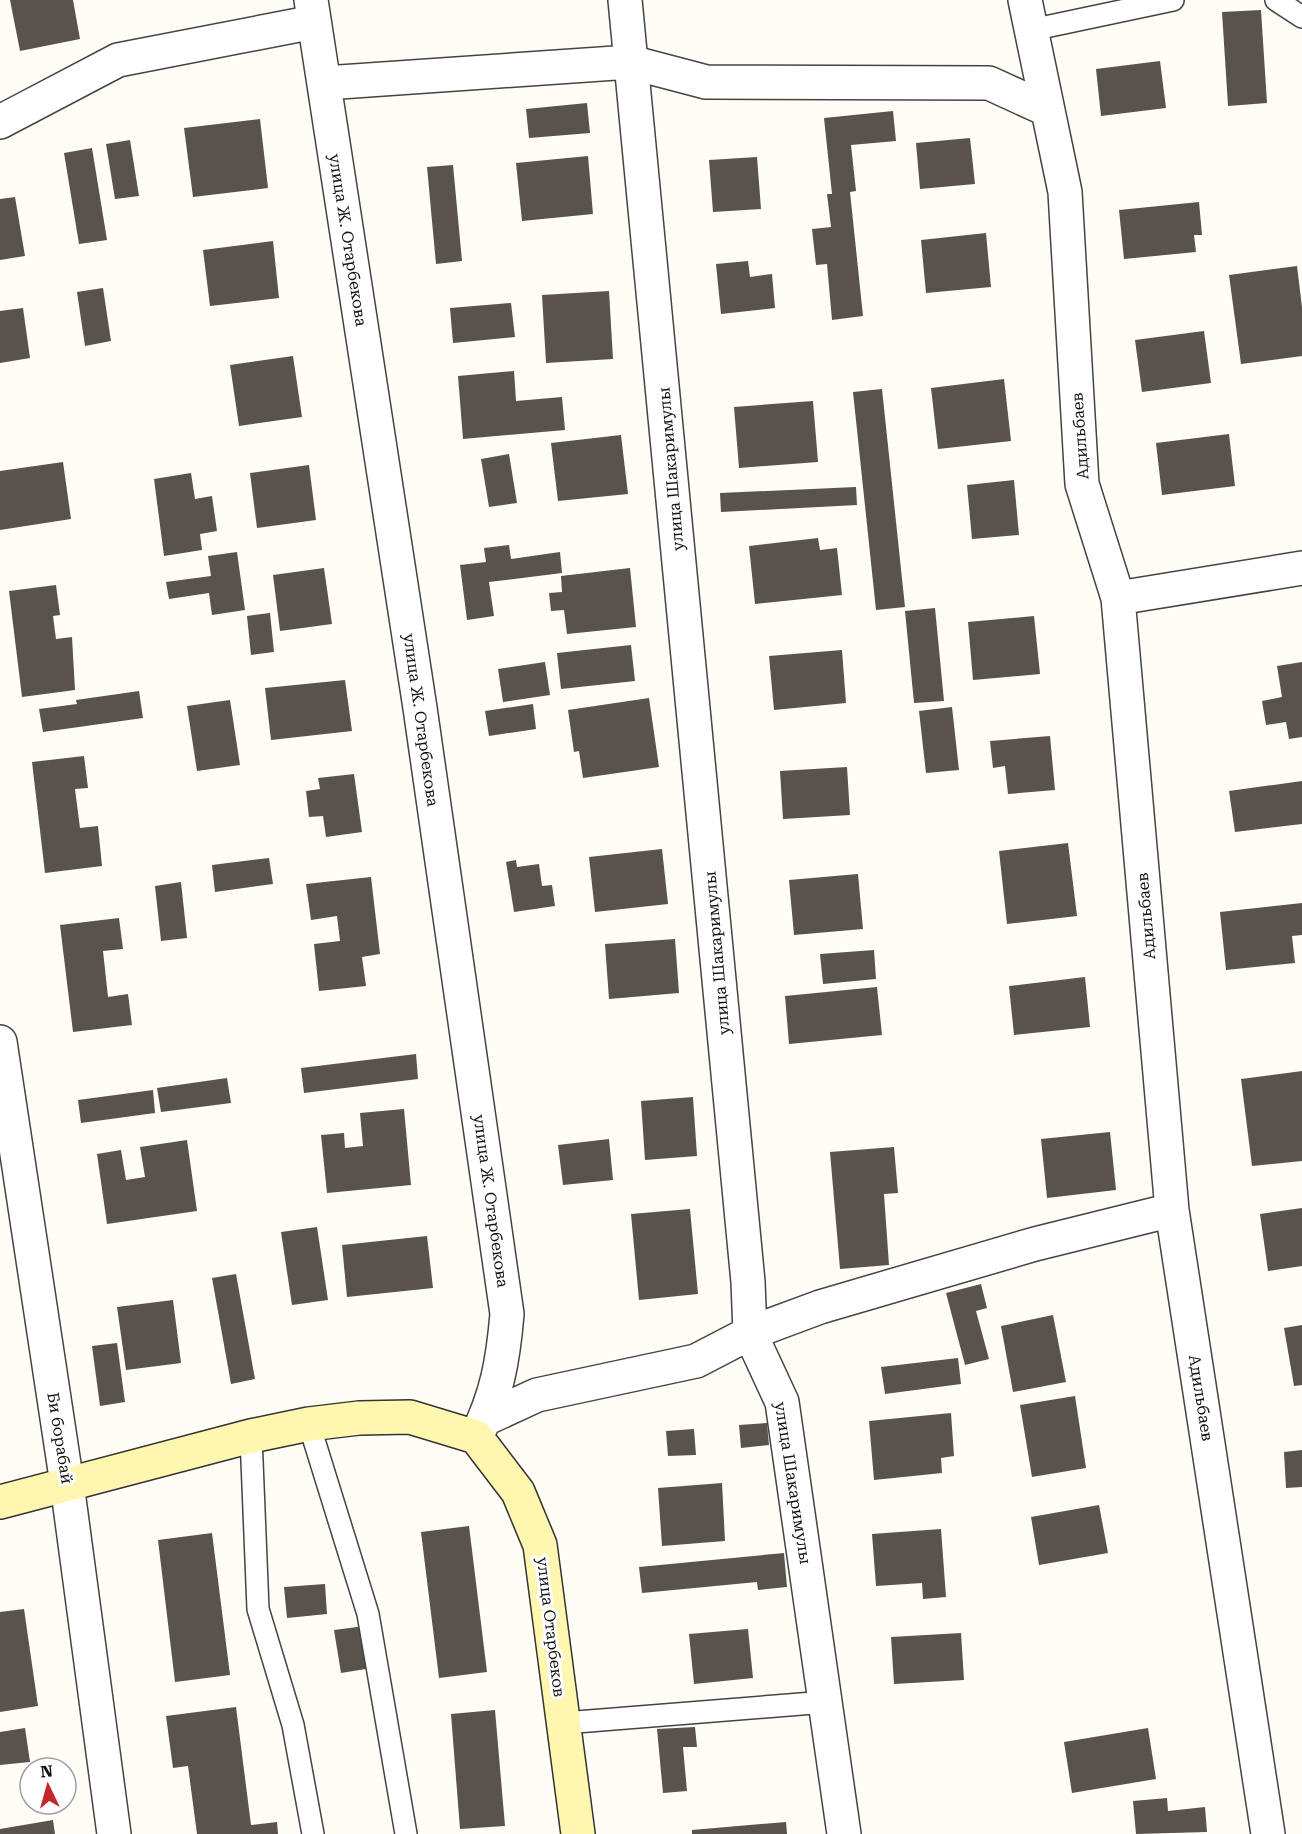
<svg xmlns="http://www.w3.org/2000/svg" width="1302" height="1834" font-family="'Roboto Serif',serif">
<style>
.building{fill:#5a524d}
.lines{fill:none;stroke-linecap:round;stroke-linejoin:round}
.lane-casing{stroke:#444;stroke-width:24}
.street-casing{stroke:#444;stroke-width:36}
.secondary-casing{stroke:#333;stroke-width:36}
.lane{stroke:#fff;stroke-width:21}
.street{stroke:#fff;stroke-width:33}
.secondary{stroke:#fff6b0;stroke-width:33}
.labels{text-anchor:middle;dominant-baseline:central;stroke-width:6;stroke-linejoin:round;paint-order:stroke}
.street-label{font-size:16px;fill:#111;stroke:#fff}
</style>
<rect width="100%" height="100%" fill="#fffdf5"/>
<path class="building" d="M10,0h63l7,39 -60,12z
M1261,10l6,93 -39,3 -6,-94z
M1160,61l6,47 -65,8 -5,-47z
M587,103l3,30 -61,5 -3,-29z
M893,111l3,30 -45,4 5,46 -6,1 13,124 -31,4 -5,-56 -11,1 -4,-36 19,-2 -4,-33h5l-8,-76z
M260,119l8,69 -75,9 -9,-69z
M970,138l5,46 -55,5 -4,-46z
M130,140l9,56 -24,3 -9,-55z
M92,148l15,92 -28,4 -15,-91z
M588,156l5,58 -71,7 -6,-58z
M757,157l4,52 -48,3 -4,-52z
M453,165l9,96 -26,3 -9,-97z
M15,197l10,59 -25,4v-61z
M1199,202l3,33h-8l2,17 -72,7 -5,-49z
M986,233l5,54 -65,6 -5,-53z
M273,241l6,57 -69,8 -7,-56z
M748,261l2,16 22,-3 3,34 -54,6 -5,-50z
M1297,266l5,41v49l-61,8 -12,-89z
M103,288l8,53 -26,5 -8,-54z
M609,291l4,68 -67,4 -4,-68z
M511,303l4,34 -62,6 -3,-35z
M23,308l7,50 -30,5v-52z
M1204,331l7,52 -69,9 -7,-52z
M293,356l9,61 -63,9 -9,-61z
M514,371l2,30 46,-4 3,33 -102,9 -5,-63z
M1004,379l7,62 -73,8 -7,-61z
M882,389l23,218 -29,3 -23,-218z
M813,401l5,61 -79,6 -5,-61z
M1229,434l6,52 -73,9 -6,-52z
M621,435l7,59 -70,7 -7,-58z
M509,454l8,49 -28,4 -8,-48z
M63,462l8,57 -71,11v-59z
M309,465l7,55 -59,8 -7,-55z
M191,473l4,26 17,-3 5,35 -17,3 2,16 -38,6 -10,-77z
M1014,480l5,55 -47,4 -5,-54z
M856,487l1,18 -136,7 -1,-19z
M818,538l2,12 17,-2 5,47 -87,9 -6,-58z
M509,545l2,14 49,-7 2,21 -73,9 5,34 -27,4 -7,-55 26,-3 -2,-14z
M237,552l8,58 -33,5 -3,-22 -40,6 -3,-17 45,-6 -3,-20z
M324,568l8,56 -52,7 -7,-56z
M630,568l6,59 -69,7 -3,-24 -13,1 -2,-18 13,-1 -1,-16z
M56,585l4,30 -7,1 3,23 16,-2 3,53 -53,7 -13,-106z
M935,608l9,93 -30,2 -9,-92z
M270,613l4,39 -23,3 -4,-39z
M1034,616l6,58 -67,6 -5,-58z
M631,645l4,36 -74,8 -4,-36z
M842,650l4,53 -72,7 -5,-54z
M545,662l5,33 -47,7 -5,-33z
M1302,662v75l-13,2 -3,-17 -20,3 -4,-24 20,-4 -5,-31z
M345,680l7,51 -81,9 -6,-52z
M139,691l4,27 -100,14 -4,-23 38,-5 -1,-4z
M649,698l10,69 -76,11 -4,-27 -5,1 -6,-42z
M230,700l10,65 -43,6 -10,-65z
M533,704l3,25 -47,7 -4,-25z
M952,707l7,63 -33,3 -7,-62z
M1050,736l5,54 -47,4 -3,-28 -12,2 -3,-27z
M84,756l4,32 -13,1 5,39 18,-2 4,40 -57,7 -13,-111z
M847,767l3,48 -67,4 -3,-48z
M354,774l8,58 -36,5 -3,-21 -14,1 -3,-26 14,-2 -2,-11z
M1302,781v43l-67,8 -6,-41z
M1068,843l9,73 -70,8 -8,-73z
M662,849l6,55 -73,8 -6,-55z
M269,858l4,26 -58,8 -3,-27z
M516,860l1,7 22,-3 3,22 10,-1 3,21 -41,6 -8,-50z
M858,874l5,55 -69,6 -5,-55z
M371,877l9,77 -18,3 4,29 -47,5 -5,-47 26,-3 -3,-25 -26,4 -5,-36z
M181,882l6,56 -26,3 -6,-55z
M1302,903v32l-10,1 3,27 -69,7 -6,-58z
M119,918l4,31 -20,2 5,46 20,-3 4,31 -59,7 -13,-107z
M675,939l4,54 -70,6 -4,-55z
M874,950l2,29 -53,5 -3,-30z
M1085,977l5,50 -76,8 -5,-49z
M877,987l5,48 -93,9 -4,-48z
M416,1054l2,25 -114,14 -3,-25z
M1302,1071v90l-50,5 -11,-87z
M227,1078l4,25 -70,9 -4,-24z
M153,1090l2,23 -74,10 -3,-23z
M693,1097l4,59 -52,4 -4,-59z
M404,1109l7,76 -84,8 -6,-58 23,-2 1,15 18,-2 -3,-33z
M1110,1132l6,58 -69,8 -6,-59z
M609,1139l4,41 -50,5 -5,-40z
M187,1140l10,71 -90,13 -10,-70 24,-4 5,30 19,-3 -5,-30z
M894,1147l4,46 -14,1 5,71 -49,4 -10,-117z
M1302,1208v58l-34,5 -8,-57z
M690,1209l8,85 -59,6 -8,-86z
M317,1227l11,73 -36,5 -11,-73z
M427,1236l6,52 -86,9 -5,-52z
M236,1274l19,105 -24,5 -19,-106z
M981,1284l6,24 -11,3 13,48 -24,6 -19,-72z
M173,1300l8,63 -55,7 -9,-63z
M1053,1315l13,67 -53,10 -12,-66z
M1302,1325v60l-8,1 -10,-58z
M117,1343l8,59 -25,4 -8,-60z
M958,1358l3,26 -76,10 -4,-27z
M1075,1396l11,72 -54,9 -12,-72z
M951,1413l3,43 -13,2 1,15 -68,7 -5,-59z
M767,1423l2,22 -28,3 -2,-23z
M694,1429l2,26 -28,1 -2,-25z
M1302,1450v37l-16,1 -2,-36z
M722,1483l3,58 -63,5 -4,-58z
M1099,1505l9,48 -69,12 -8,-48z
M469,1526l18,146 -48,6 -18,-146z
M941,1529l5,68 -23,2 -1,-16 -46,3 -4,-52z
M212,1533l18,142 -55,7 -17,-142z
M784,1553l3,34 -29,3 -1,-8 -115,11 -3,-26z
M325,1584l2,30 -40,4 -3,-31z
M24,1609l14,97 -38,6v-100z
M365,1626l7,42 -31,5 -7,-43z
M748,1629l5,49 -59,6 -5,-50z
M961,1633l3,47 -70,4 -3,-47z
M236,1707l15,118 26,-3 1,12h-81l-9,-68 -15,2 -7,-52z
M495,1710l10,116 -45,3 -9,-115z
M695,1727l2,20h-14l4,44 -24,2 -6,-64z
M25,1728l5,34 -30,3v-33z
M1148,1728l8,51 -84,14 -8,-51z
M1167,1798l1,13 37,-4 2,25 -71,2 -3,-33z
M53,1820l2,14h-55v-5z
M786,1822l1,12h-95v-4z"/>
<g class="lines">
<defs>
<path id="lane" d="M1276,0l26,17
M1031,30l142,-30
M309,1424l59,190 38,220
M251,1436l7,173 35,116 20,109
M564,1723l262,-21"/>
<path id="street" d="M311,0l109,708 87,606c-4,47 -10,81 -31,123
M625,0l123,1282 2,51 32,69 62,432
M1025,0l40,192 17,292 36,114 54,612 96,624
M325,83l305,-21 76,20 283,1 59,27
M0,122l118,-62 196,-38
M1118,598l184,-30
M0,1042l67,442 47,350
M485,1419l52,-24 159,-34 54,-28 70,-26 215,-63 137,-34"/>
<path id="secondary" d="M0,1502l251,-66 58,-12 50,-6 51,-1 66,20 42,55 22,53 38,289"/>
</defs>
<use href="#lane" class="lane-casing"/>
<use href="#street" class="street-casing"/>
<use href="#secondary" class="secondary-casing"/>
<use href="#lane" class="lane"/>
<use href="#street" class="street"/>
<use href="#secondary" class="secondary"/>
</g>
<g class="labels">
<g class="street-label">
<text transform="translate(348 240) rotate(81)">улица Ж. Отарбекова</text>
<text transform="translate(1080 436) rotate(-94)">Адильбаев</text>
<text transform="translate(671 469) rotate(-95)">улица Шакаримулы</text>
<text transform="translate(421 720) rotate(82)">улица Ж. Отарбекова</text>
<text transform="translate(1146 916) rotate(-95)">Адильбаев</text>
<text transform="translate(717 953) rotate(-95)">улица Шакаримулы</text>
<text transform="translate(491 1201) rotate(82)">улица Ж. Отарбекова</text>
<text transform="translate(1201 1398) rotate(81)">Адильбаев</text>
<text transform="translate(60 1438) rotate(81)">Би борабай</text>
<text transform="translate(793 1483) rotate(81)">улица Шакаримулы</text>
<text transform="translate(551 1627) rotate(83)">улица Отарбеков</text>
</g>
</g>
<g transform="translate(48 1786) rotate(355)"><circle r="28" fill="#ffffff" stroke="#a0a0a0" stroke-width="1.5"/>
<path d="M0-4.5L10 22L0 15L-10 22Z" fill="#c4262e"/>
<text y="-9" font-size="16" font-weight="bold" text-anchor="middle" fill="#111111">N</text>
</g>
</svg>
